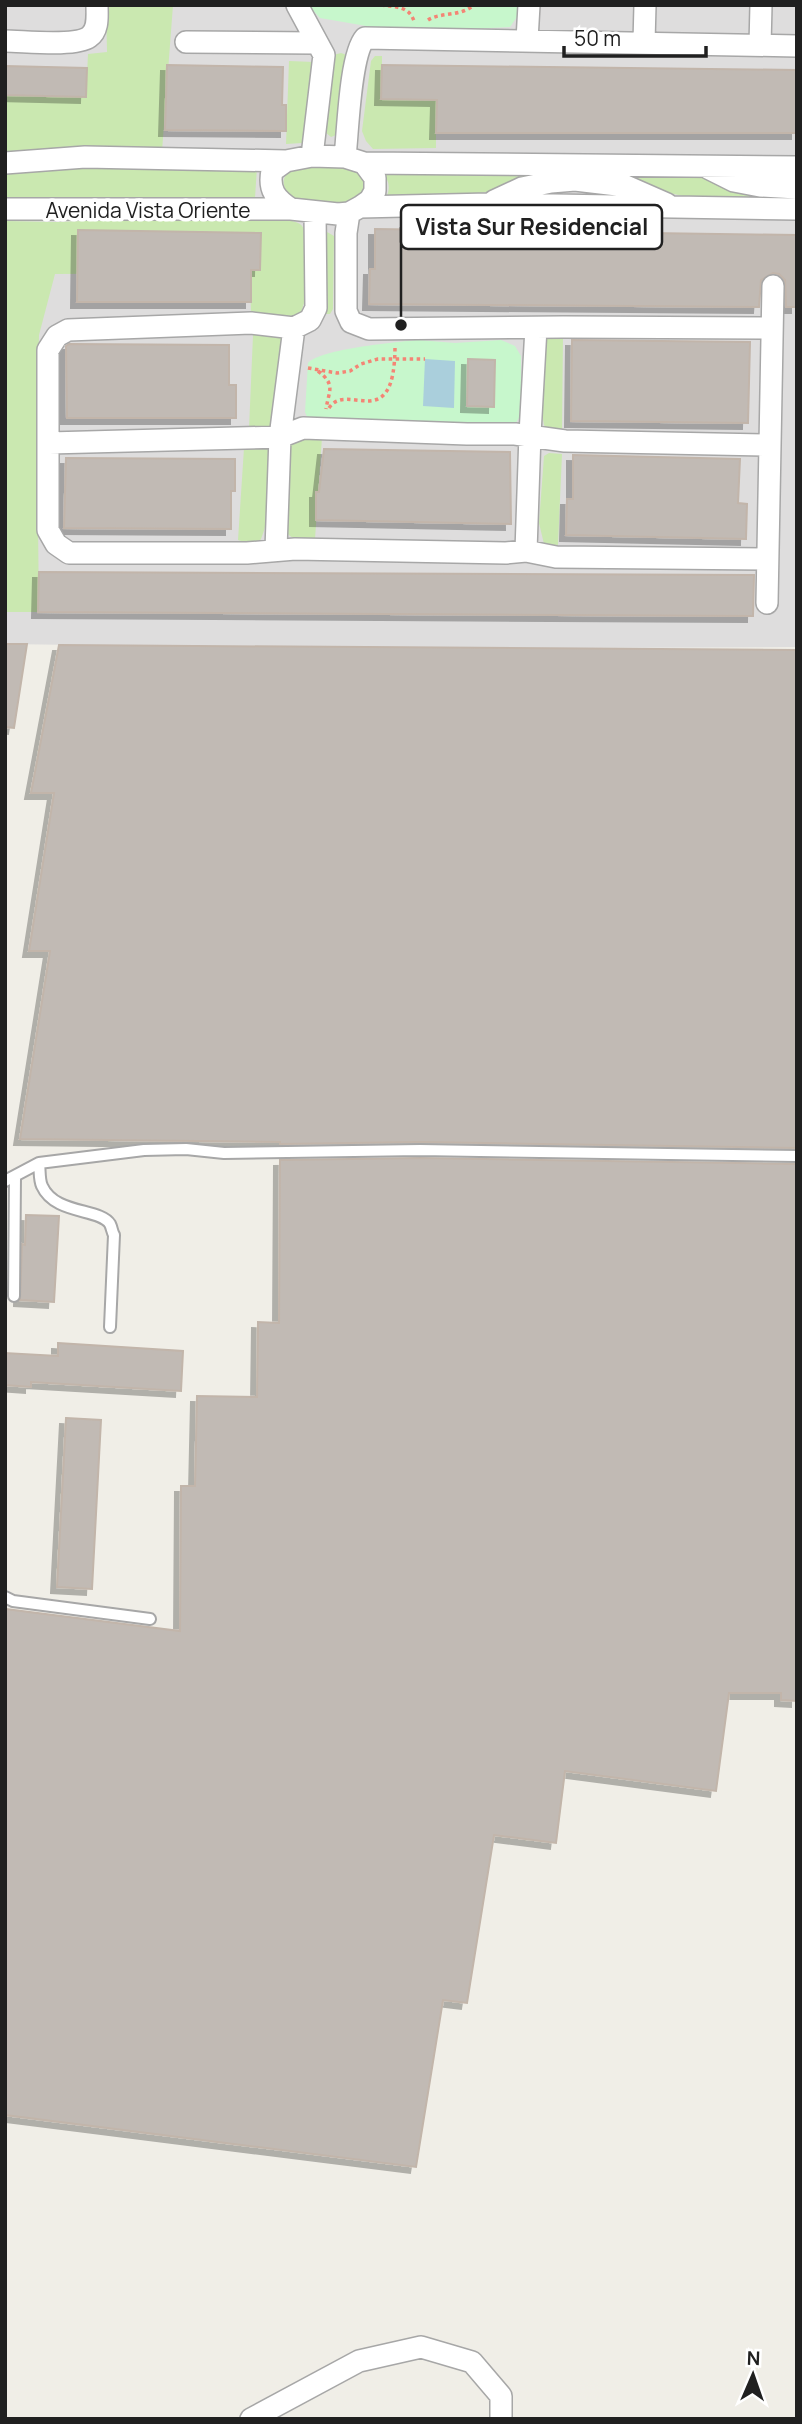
<svg xmlns="http://www.w3.org/2000/svg" width="802" height="2424" font-family="Manrope,sans-serif">
<style>
.residential{fill:#dedddd}
.grass{fill:#cae8b0}
.park{fill:#c7f7cc}
.water{fill:#aacfdc}
.building{fill:#c1bab4;stroke:#c2b5aa;stroke-width:2;filter:url(#shadow)}
.lines{fill:none;stroke-linecap:round;stroke-linejoin:round}
.service-casing{stroke:#a7a7a7;stroke-width:14}
.minor-casing{stroke:#a7a7a7;stroke-width:24}
.path{stroke:#f48575;stroke-width:3.5;stroke-dasharray:3.5 3.5;stroke-linecap:butt}
.service{stroke:#fff;stroke-width:10}
.minor{stroke:#fff;stroke-width:21}
.labels{text-anchor:middle;dominant-baseline:central;stroke-width:7;stroke-linejoin:round;paint-order:stroke}
.street-label{font-size:21px;fill:#202020;stroke:#fff}
.leader{fill:none;stroke:#202020;stroke-width:2.5}
.callout-dot{fill:#202020;stroke:#fff;stroke-width:2.5}
.callout{fill:#fff;stroke:#202020;stroke-width:2.5}
.callout-label{font-size:23px;text-anchor:middle;font-weight:bold;fill:#202020}
</style>
<defs>
<filter id="shadow"><feDropShadow dx="-6" dy="6" stdDeviation="0" flood-color="#0004"/></filter>
</defs>
<rect width="100%" height="100%" fill="#f0eee7"/>
<path class="residential" d="M5,5h792v642l-438,2 -354,-5z"/>
<path class="grass" d="M106,5h67l-11,146 -157,3v-59l81,1 2,-42 19,-2z
M341,53l6,2 -8,79 -8,3 -7,-6 9,-76z
M375,56h7v43l54,1v48l-63,1 -7,-8 -4,-10 9,-70z
M289,61l25,1 -6,73 -6,8 -16,1z
M330,165c14,3 40,5 34,25 -2,5 -6,9 -11,11 -15,7 -37,4 -53,0 -14,-4 -25,-23 -7,-31 11,-5 25,-4 37,-5z
M82,167h175l-2,31 -250,2v-26z
M382,171l240,1 75,5 64,13 36,2v8l-90,1 -52,-11 -104,-12 -64,14 -37,4 -64,2c5,-11 3,-17 -4,-27z
M165,218c25,0 118,-5 135,6 5,4 5,10 5,16l-1,63 -3,10 -10,5 -40,-2 -1,-43 -195,1 -16,61 -2,100 2,177h-34v-391l51,1z
M327,232l7,4 -1,73 -3,5h-4l-3,-5 1,-73z
M253,335h29l1,16 -12,77 -22,1z
M563,336l-1,95 -15,-1 -3,-5 -2,-12 3,-76z
M297,437h25l-7,102c-17,1 -23,3 -32,-12l7,-82z
M258,447l12,2c1,26 1,70 -10,92l-9,3 -13,-4 6,-92z
M549,453l13,1 -4,91 -14,-1 -5,-21 5,-67z"/>
<path class="park" d="M308,5h211v9l-9,13 -77,4 -55,-3 -58,-10z
M418,340l37,3 46,-3 14,6 6,10v59l-6,9 -207,-5 -3,-7 3,-49c13,-14 88,-21 110,-23z"/>
<path class="water" d="M425,359l30,2 -1,47 -31,-2z"/>
<path class="building" d="M167,65l116,2 -1,38h4v26l-121,-1z
M382,65l415,5v63h-361l1,-33 -56,-1z
M5,66l82,2 -1,29 -81,-2z
M375,229l422,6v72h-11l-1,-27 -6,-6 -6,-1 -12,7 -2,27 -390,-3 1,-35h5z
M78,230l183,3 -1,37h-9v32h-174z
M572,340l178,2 -2,81 -177,-2z
M69,344l160,1v40h7v33h-169l-1,-72z
M468,359l27,1 -1,47 -27,-1z
M324,449l186,3 1,72 -195,-4v-28h3z
M573,455l167,4 -2,44 9,1 -1,35 -180,-4 1,-36h6z
M66,458l169,1v32h-4v38l-167,-1z
M39,572l715,3 -1,41 -715,-4z
M5,644h22l-13,84 -9,-1z
M59,645l738,5v498l-377,-6 -140,2v-2l-260,-3 30,-188h-21l25,-158h-23z
M420,1158l377,6v537l-16,-1v-7h-52l-13,98 -151,-20 -9,72 -62,-8 -27,168 -24,-3 -27,167 -411,-52v-506l175,22 1,-145h14l2,-90 60,1 1,-75 21,1 1,-163z
M26,1215l33,1 -5,86 -34,-2 2,-56 3,1z
M58,1343l125,8 -2,40 -150,-9v5l-26,-2v-32l53,3z
M66,1418l35,2 -9,169 -35,-2z"/>
<g class="lines">
<defs>
<path id="service" d="M39,1163c1,7 0,17 3,23 13,29 58,22 68,38 2,4 2,8 4,11l-4,92
M5,1181l34,-18 105,-13 42,-1 38,4 196,-3 377,6
M14,1296l1,-119
M5,1597l8,4 137,18"/>
<path id="minor" d="M297,5l27,50 -12,101
M527,40l2,-35
M5,41c19,0 70,6 84,-4 10,-7 8,-21 8,-32
M186,42l130,1
M644,42l1,-37
M760,45l1,-40
M345,157c3,-26 5,-102 20,-119l432,8
M5,163l80,-6 201,4
M364,163l433,4
M708,168l26,13 26,5 37,2
M494,201l28,-13 29,-6 24,-2 51,6 41,18
M360,207l129,-3 308,5
M5,209h286l47,5 11,-1 11,-6 10,-7 5,-9v-13l-11,-15 -19,-6 -33,-1 -26,5 -14,10c-4,19 4,28 19,38
M315,213l1,95 -6,12 -16,8 -43,-5 -183,7 -11,6 -9,14v180l8,14 13,9h178l48,-4 211,4 20,-2 30,6 211,2
M349,213l-3,20v78l5,11 18,7 194,-2 208,1
M49,443l231,-6 23,-9 164,6h48l50,7 203,4
M276,549l4,-112 14,-109
M526,551l4,-117 6,-106
M767,603l6,-317
M251,2419l108,-58 62,-14 51,15 29,34v23"/>
</defs>
<use href="#service" class="service-casing"/>
<use href="#minor" class="minor-casing"/>
<path class="path" d="M356,5h12
M381,5c14,2 28,1 33,16
M428,20c12,-8 32,-3 46,-15
M308,368l29,5 13,-2 11,-7 17,-5h47
M318,371c18,14 11,19 8,38
M329,408c18,-28 65,29 66,-60"/>
<use href="#service" class="service"/>
<use href="#minor" class="minor"/>
</g>
<g class="labels">
<g class="street-label">
<text x="148" y="210">Avenida Vista Oriente</text>
</g>
</g>
<path class="leader" d="M401 325L401 227"/>
<circle class="callout-dot" cx="401" cy="325" r="7"/>
<rect class="callout" x="401" y="205" width="261" height="44" rx="7"/>
<g class="callout-label">
<text x="532" y="235">Vista Sur Residencial</text>
</g>
<rect width="802" height="2424" fill="none" stroke="#202020" stroke-width="14"/>
<g transform="translate(753 2375) rotate(2)" stroke="#ffffff" stroke-width="5" paint-order="stroke">
<path d="M0-5L12 26L0 18L-12 26Z" fill="#202020"/>
<text y="-10" font-size="19" font-weight="bold" text-anchor="middle" fill="#202020">N</text>
</g>
<path d="M564 46v10h142v-10" fill="none" stroke="#202020" stroke-width="3.5"/>
<text x="574" y="46" font-size="21" fill="#202020" stroke="#ffffff" stroke-width="5" paint-order="stroke">50 m</text>
</svg>
